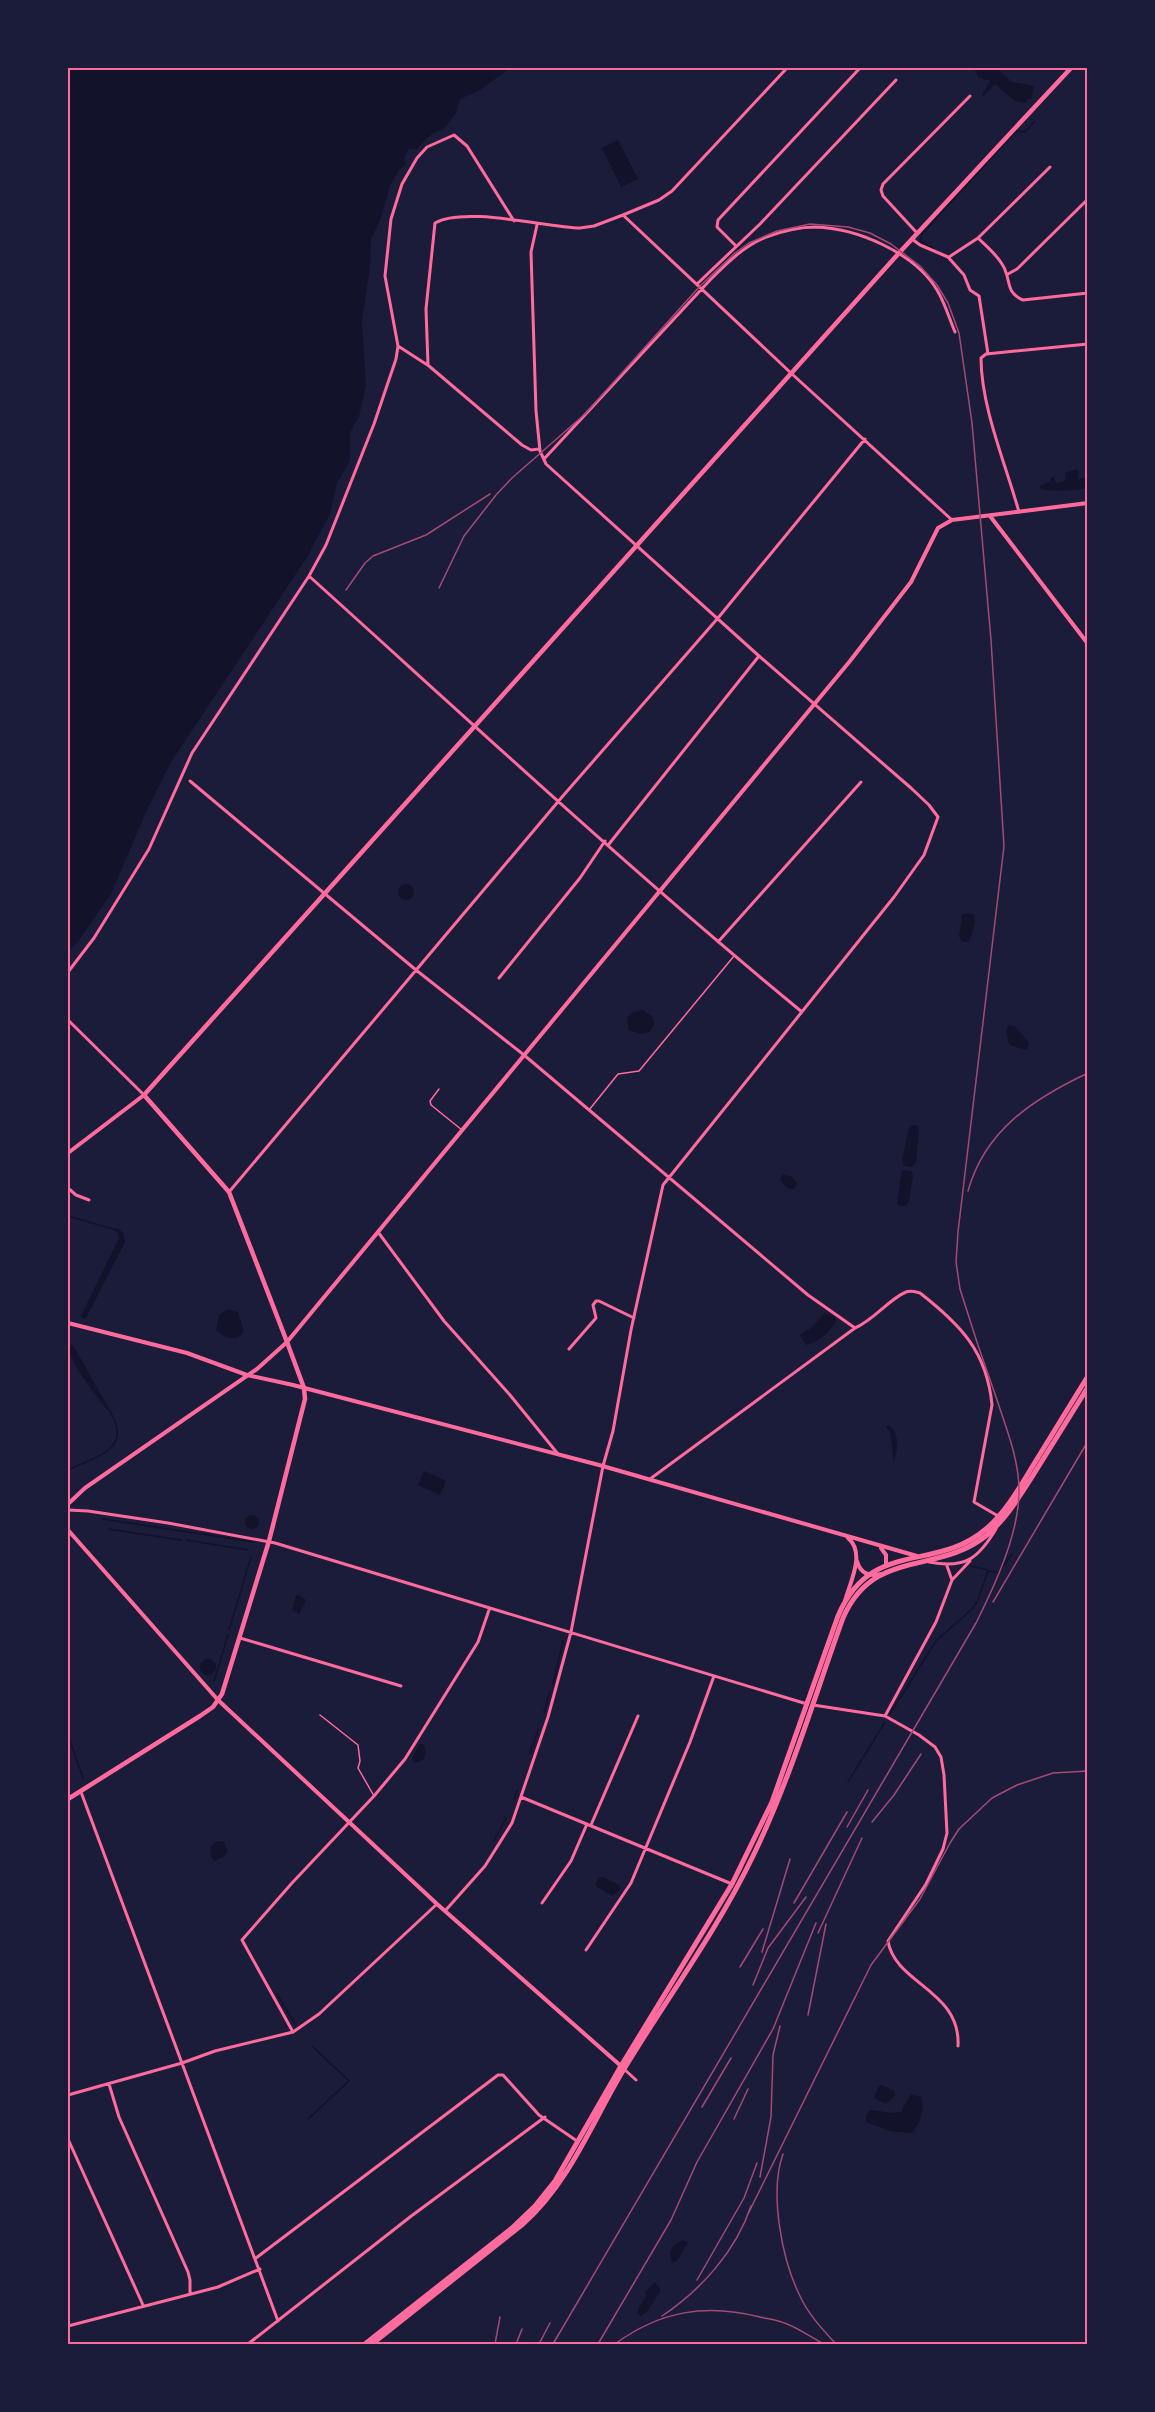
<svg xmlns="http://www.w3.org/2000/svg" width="1155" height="2412" font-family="'DejaVu Sans',sans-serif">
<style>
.water{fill:#12122b}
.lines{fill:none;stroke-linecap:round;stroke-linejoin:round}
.stream{stroke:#12122b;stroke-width:1.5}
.service{stroke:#ff6b9d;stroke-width:1.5}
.minor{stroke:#ff6b9d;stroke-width:3}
.tertiary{stroke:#ff6b9d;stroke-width:4}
.secondary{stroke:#ff6b9d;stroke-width:4.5}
.trunk{stroke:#ff6b9d;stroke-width:5}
.rail{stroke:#a44b75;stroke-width:1.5}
.neatline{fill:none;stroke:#ff6b9d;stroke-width:2}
</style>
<rect width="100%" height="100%" fill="#1b1b3a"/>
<path class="water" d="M68,68h442l-30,22 -20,9 -4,14 -13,17 -9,2 -18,17h-7l-5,9 2,6 -7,6 -9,15 -9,33 -10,21 -1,28 -8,54 4,65 -7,30 -9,16v29l-13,22 -8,33 -22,41 -136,205 -25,50 -35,82 -32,46 -11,12z
M974,68h22l16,14 22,4 -3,13h-4l-1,4 -11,-2 -20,-17 -12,13 -1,-2 8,-14 -12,-4z
M618,140l20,39 -17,8 -19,-39z
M1077,469l2,3 -1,7 9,-2v11c-12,2 -37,5 -47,0l1,-3 9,-3 2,-5h2l2,6 9,-2v-8z
M398 892a8 8 0 1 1 16 0a8 8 0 1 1-16 0Z
M966,913l8,1c3,8 -2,21 -6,28h-6l-3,-6 3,-21z
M642,1010l10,6 2,8 -5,8 -9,2 -11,-4 -2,-13 7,-5z
M1009,1025l6,1 14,17 -2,7 -18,-5 -3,-14z
M912,1125h5l2,4 -3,33 -4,5 -8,-1 -2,-6 7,-32z
M902,1170l9,1 2,4 -4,26 -2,4 -7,1 -3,-3z
M782,1174l10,3 5,6 -3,6 -7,-1 -7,-8z
M115,1228c8,2 9,7 10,14l-39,76 -3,1 -2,-3 38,-78 -1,-5 -5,-3z
M229,1309l9,3 6,19c-7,11 -20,8 -28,-1l3,-15z
M825,1313l10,4 1,5c-8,10 -17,21 -30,23l-6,-10 11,-7z
M69,1345h4l36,64 -2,1c-10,-14 -40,-49 -38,-65z
M888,1425c13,8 9,26 6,37l-4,-31 -4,-4z
M424,1471l22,10 -6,14 -22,-10z
M245 1522a7 7 0 1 1 14 0a7 7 0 1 1-14 0Z
M298,1595l8,5 -7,14 -7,-4 4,-14z
M200 1667a8 8 0 1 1 16 0a8 8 0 1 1-16 0Z
M420,1744l4,1 2,9 -4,7 -7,2 -3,-5z
M223,1841l5,10 -5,6 -9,4c-7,-9 -4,-21 9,-20z
M603,1877l16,8 1,5 -8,6 -16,-10 2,-8z
M882,2085l12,6 1,4 -9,9 -12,-6 5,-12z
M911,2094l10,3c4,10 -1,28 -9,36l-22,-2 -24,-9v-7l4,-5 24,3 7,-1z
M682,2240l6,2 -11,19 -5,1c-5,-10 1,-17 10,-22z
M655,2282l6,8 -14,22 -7,4 -3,-4 9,-16 -1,-4z"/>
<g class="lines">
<path class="stream" d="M933,248l-13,-7 2,-7 94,-103 9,1 10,-11
M68,1216l45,13
M68,1470c30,-15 66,-20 41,-60
M103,1519l151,23
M108,1529l73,11
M186,1540l62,10
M971,1566l17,4
M998,1573l14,-19
M229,1630l22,-73
M214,1681l14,-46
M553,1684l10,-43
M544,1712l6,-20
M890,1714l46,-73 36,-32 6,-9 10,-29 8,1
M68,1735l15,43
M530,1753l8,-23
M848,1782l37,-60
M514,1799l3,-9
M494,1841l12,-23
M277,1994l18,30
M308,2119l41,-38 -37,-35"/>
<path class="service" d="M439,1089l-9,12 1,4 31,25
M589,1110l29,-36 21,-3 95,-115
M320,1715l38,30 2,16 -2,7 16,28"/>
<path class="minor" d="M623,215l36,-15 13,-9 115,-123
M917,233l-34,-37 -2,-6 2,-6 87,-88
M978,238c8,8 18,16 24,26 10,15 2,28 21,36l65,-7
M912,239l8,6 28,12 16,18 6,15 9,6 9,58
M735,245l-18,-18 1,-7 142,-152
M949,257l29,-19 72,-71
M1008,274l9,-5 71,-70
M697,284l63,-60 136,-144
M398,346l31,20 93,79 9,5 8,-1
M428,365l-2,-56 9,-86c29,-17 110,4 145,5l14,-2 29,-11 169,159 160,146
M544,459l167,-180c17,-17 33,-33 55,-42 14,-5 33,-10 49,-10 42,1 100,26 122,63 8,13 12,28 18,42
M1019,512c-13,-47 -38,-105 -38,-154l5,-4 102,-10
M309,576c163,147 324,297 493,436
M190,781l226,189 108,85 284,240 47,33
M609,844l150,-188
M718,942l143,-160
M68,972l26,-34 55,-89 43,-96 117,-177 17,-31 48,-121 22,-65 2,-13 -13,-70 6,-57 11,-35 15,-26 10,-11 27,-12 13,11 47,75
M499,978l81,-100 25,-37
M68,1020l76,75
M68,1188l8,7 13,5
M229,1192l333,-395 156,-179 147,-179
M378,1232l66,89 66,74 48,59
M569,1349l27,-31 -3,-13 3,-4h3l35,17
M650,1479l205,-151c19,-8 34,-29 51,-36 5,-2 10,0 14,1 41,32 67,59 72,112l-18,97 24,14
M68,1510l20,1 80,12 107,20 532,161
M929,1562c36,7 49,-3 67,-33
M947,1566l5,14
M240,1638l161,48
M813,1705l72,11 34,19 16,12 6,10 3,18 3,58 -4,16 -17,35 -38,57c7,43 73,49 70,105
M885,1716l51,-94 16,-42 18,-19
M81,1792l197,529
M521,1797l211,87
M591,1825l47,-109
M542,1903l29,-42 16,-37
M445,1911l40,-45 27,-43 36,-106 23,-85 32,-166 10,-35 18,-101 32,-145 231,-288 30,-42 14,-38 -9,-12 -18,-17 -152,-132 -213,-192 -6,-13 -4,-40 -5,-159 6,-27
M586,1950l45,-67 59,-141 24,-66
M293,2032l-51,-92 50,-57 82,-87 31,-37 73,-117 11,-32
M624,2069l12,11
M109,2084l10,33 69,155 2,8v13
M68,2095l114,-32 33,-12 78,-19 26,-18 118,-110
M68,2139l75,166
M256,2258l242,-183h5l36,40 38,26
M68,2326l150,-39 42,-18
M248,2344l162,-127 135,-100"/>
<path class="tertiary" d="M990,516l98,128
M68,1153l76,-58
M68,1323l119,30 60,22 46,10 306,80 318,91
M68,1504l17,-16 172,-119 30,-27 563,-681 61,-79 27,-54 14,-8 136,-17
M68,1530l150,170 219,204 184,162
M881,1548l5,7v11
M857,1561c3,12 12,16 24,13
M845,1601c5,-19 21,-48 3,-63"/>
<path class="secondary" d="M68,1799l132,-83 13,-9 9,-13 47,-153 36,-142 -1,-11 -17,-46 -58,-150 -85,-97 755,-842 172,-185"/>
<path class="trunk" d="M365,2344l147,-116 23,-22 20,-25 66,-115 111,-182 40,-82 66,-186c33,-78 97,-43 148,-87 22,-19 36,-46 51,-70 17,-28 34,-55 51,-83
M372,2344l151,-120c47,-42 69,-102 101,-155 43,-71 93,-138 129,-213 37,-76 61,-158 90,-238 31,-71 94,-42 144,-83 19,-16 32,-38 45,-58 19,-30 37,-60 56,-90"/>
<path class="rail" d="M439,588l25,-52 32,-41 16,-17 73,-64 115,-128 35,-33 14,-10 28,-12 33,-7 38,3 22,6 21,11 29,22 17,19 11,18 11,30 13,90 19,217 13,206 -46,386 -2,30 4,27c11,36 23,72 36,108 10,30 24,65 23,97 -1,42 -25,93 -43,129l-423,721
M346,590l19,-27 8,-7 53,-21 64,-41
M968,1191c17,-61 65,-92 120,-118
M993,1602l95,-161
M872,1822l22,-27 27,-41
M847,1827l21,-37
M794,1903l53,-91
M818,1933l44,-95
M762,1952l28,-93
M740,1967l23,-38
M753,1985l15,-37 38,-51
M808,2015l18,-91
M702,2107l29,-49
M734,2119l14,-30
M783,2154c-14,39 -1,106 17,142 8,18 23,34 36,48
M760,2177l11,-60 2,-62 7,-29
M748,2214l123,-249 49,-66 30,-56 9,-14 33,-31 25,-13 36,-12 35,-2
M697,2280l47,-82 13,-35
M662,2316c39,-26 74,-65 89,-110
M495,2344l5,-27
M516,2344l6,-15
M539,2344l11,-21
M598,2344l73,-124 26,-58 76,-133 43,-106
M615,2344c45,-33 91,-41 145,-27 9,2 19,3 27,7 13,5 25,14 37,20"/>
</g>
<rect width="1155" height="2412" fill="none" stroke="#1b1b3a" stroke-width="138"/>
<rect x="69" y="69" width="1017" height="2274" class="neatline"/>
</svg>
